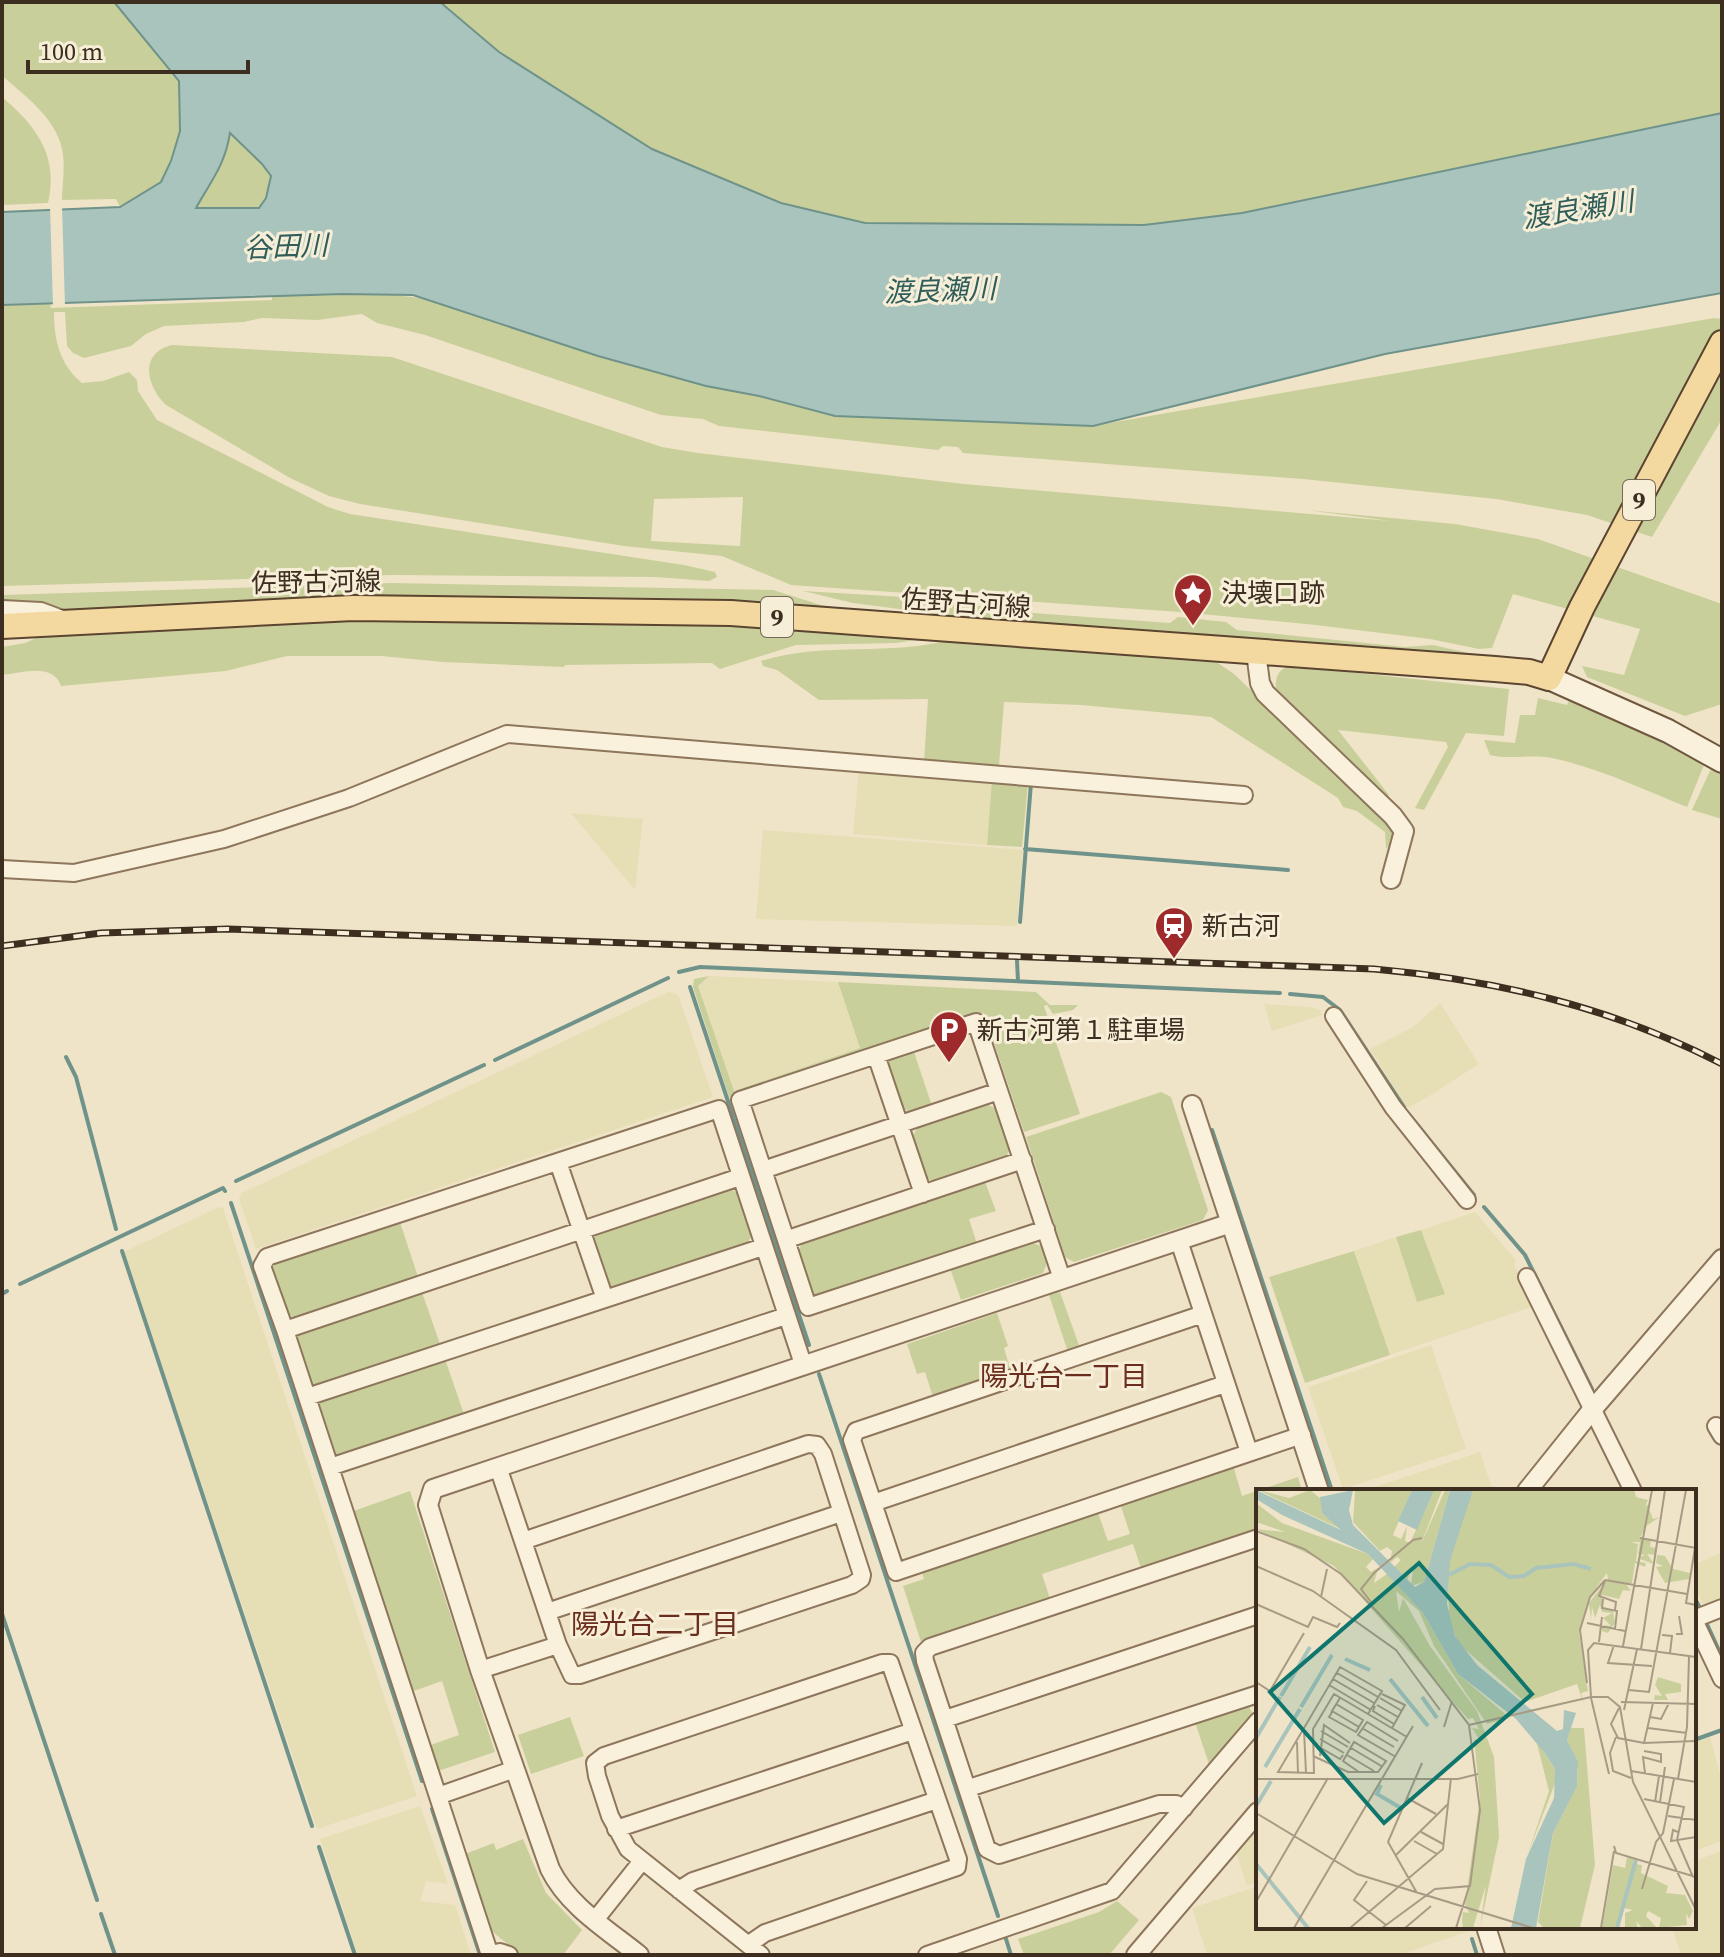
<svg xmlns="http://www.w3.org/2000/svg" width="1724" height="1957" font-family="'Source Serif 4','Noto Sans JP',serif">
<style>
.farmland{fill:#e6deb5}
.green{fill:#c9cf9b;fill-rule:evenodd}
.water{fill:#a9c4bc;stroke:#6f938a;stroke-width:2;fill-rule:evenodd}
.pier{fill:#f0e4c8}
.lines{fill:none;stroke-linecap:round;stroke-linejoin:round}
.stream{stroke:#6f938a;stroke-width:4}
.minor-casing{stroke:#8d765c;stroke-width:20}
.tertiary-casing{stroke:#8d765c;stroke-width:22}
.secondary-casing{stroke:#6f573f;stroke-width:26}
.primary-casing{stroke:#5b4430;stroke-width:28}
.minor{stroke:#faf1dc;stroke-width:16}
.tertiary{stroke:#faf1dc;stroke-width:18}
.secondary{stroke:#faf1dc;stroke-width:22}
.primary{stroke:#f3d9a0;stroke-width:24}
.rail-casing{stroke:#3d2e20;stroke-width:7}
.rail{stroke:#f7eed8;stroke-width:4;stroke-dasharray:12;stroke-linecap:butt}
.labels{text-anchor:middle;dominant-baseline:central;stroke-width:6;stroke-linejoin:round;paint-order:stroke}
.shield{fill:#f7eed8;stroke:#756857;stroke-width:2}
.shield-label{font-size:24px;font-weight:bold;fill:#3d2e20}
.street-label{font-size:26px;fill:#3d2e20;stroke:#f7eed8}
.poi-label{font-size:26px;fill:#3d2e20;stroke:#f7eed8;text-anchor:start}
.water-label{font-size:28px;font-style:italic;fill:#2f5d5a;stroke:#f7eed8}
.neighbourhood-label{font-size:28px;fill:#6b2e1e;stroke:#f7eed8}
.inset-river{fill:none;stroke:#a9c4bc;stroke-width:4}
.inset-road{fill:none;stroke:#a89b85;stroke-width:2}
.view{fill:#0f766e;fill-opacity:0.15;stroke:#0f766e;stroke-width:4}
.inset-edge{fill:none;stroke:#3d2e20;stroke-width:4}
</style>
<rect width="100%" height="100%" fill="#f0e4c8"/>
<path class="farmland" d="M859,769l133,11 -5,65 -134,-11z
M571,813l72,6 -8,71z
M763,830l260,20 -6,76 -261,-7z
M709,976l129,6 22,66 -127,43 -35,-105z
M668,992l7,1 4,4 34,100 -457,152 -17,-50 3,-6z
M1440,1003l39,61 -53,34 -16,9h-4l-36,-58 43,-22z
M1264,1004l46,3 10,3 2,5 -50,16z
M219,1207l4,1 194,588 -100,33 -193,-577z
M1475,1212l41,48 -2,5 20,41 -144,49 -36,-104 42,-14 21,65 28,-8 -24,-64z
M1431,1345l35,104 -123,40 -35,-102z
M1480,1452l13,39h-130z
M1722,1552v50l-16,7 -12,-22v-22z
M1710,1737l12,44v60l-28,10v-108z
M420,1806l28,78 -22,-3 -6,20 35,4 16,50h-113l-38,-116z
M1258,1822v60l-11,4 -12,-36z
M1722,1851v104h-41l-9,-28h22v-66z
M1258,1886v41h213l1,3 -73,25h-192l-15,-47z"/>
<path class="green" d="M2,2h112l65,79 2,27 -1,23 -9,30 -10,21 -41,25 -4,-8 -54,1c0,-14 3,-31 1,-45 -3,-33 -37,-59 -61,-79z
M440,2h1282v111l-480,100 -98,12 -279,-2 -84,-20 -129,-54 -153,-97z
M2,97c34,29 57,58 46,106l-46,2z
M229,133l33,31 9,12 -5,22 -7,10h-63c15,-24 32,-46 33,-75z
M375,293l55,6 276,87 53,10 76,20 257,10 622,-108 8,1v100l-70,118 -65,-22 -91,-16 -193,-20 -340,-26 -5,-6 -15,-1 -5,4 -219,-24 -16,-7 -42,-4 -236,-80 -48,-12 -15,-9 -44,6 -56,-2 -18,4 -80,4 -18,8 -15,12 -47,12 -11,-5 -6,-7 -2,-34h-11c0,28 6,53 28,71l21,-2 26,-9 8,8 1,11 19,29 171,87 22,7 334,51 31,7 2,5 -8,4 -54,-4 -262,-2 -391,11v-281l48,-2 1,5 221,-8v-4z
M172,345l220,12 270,90 36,6 266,31 427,37 -85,-11 149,14 83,15 184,65v100l-37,12 -98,-39 -5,-11 42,9 16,-46 -127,-35 -21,54 -13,1 -49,-10 -114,-14 -136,-13 -389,-27 -69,-29 -98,-10 -264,-42 -31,-8 -39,-18 -124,-73c-20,-19 -27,-52 6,-60zM743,497l-3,49 -89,-5 3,-42z
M393,583l380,7 48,15 30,5 -780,1 -69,-8v-8z
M803,591l136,8 67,12 164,12 8,-6 48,5 11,8 168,17 28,-2 40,9 -497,-35 -123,-16z
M288,619l410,2 228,17 -29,5 -101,2 -76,24 -8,-6 -147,2 -1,2 -121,-5 -62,-6h-94l-61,15 -165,15c-8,-24 -39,-13 -59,-11v-28l23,-4 20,-9z
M953,639l262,22 19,13 155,149c5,11 5,18 -3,26l-1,-17 -28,-21 -14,-4 -5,-9 -127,-81 -130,-12 -77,-3 -5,64 3,3 -78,-7 4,-63 -109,1 -42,-30 -14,-4 -2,-5c63,-20 128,-4 192,-22z
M1292,666l217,23 -5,47 -38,-3 -42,77 -9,-2 33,-61 -2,-5 -108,-12 51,65 -2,4 -111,-107c-1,-13 1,-24 16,-26z
M1538,698l29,7 2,-5 47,17 90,43 -19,47c-45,-18 -88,-39 -135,-49 -21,-4 -45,2 -62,-3l-6,-15 31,3 5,-28h15z
M1713,764l9,6v49l-30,-9z
M992,780l36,3 -6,64 -35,-2z
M709,976l-11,10 36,105 126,-43 -22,-66 198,10 14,13h28l-5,5 -20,4 -6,-9 -3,1 36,108 -56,18 -40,-119 -255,84 -36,-110 1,-8z
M913,1049l19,57 -19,7 -12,-5 -15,-42 5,-9z
M1161,1092l10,5 37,113 -5,10 -129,42 -9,-5 -39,-120z
M984,1103l11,5 15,42 -6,9 -69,24 -10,-6 -13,-39 7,-14z
M984,1179l12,32 -27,8 9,28 -157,51 -11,-5 -13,-40 7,-13z
M728,1188l10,5 14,42 -5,9 -132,44 -9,-4 -14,-42 5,-9z
M399,1219l19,58 -123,41 -10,-5 -14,-43 6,-9z
M1421,1230l24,64 -28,8 -21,-65z
M1030,1242l11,4 6,17 -4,10 -82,27 -11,-32z
M1354,1251l36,104 -85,28 -36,-106z
M421,1289l20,58 -123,40 -10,-4 -14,-42 6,-11z
M1060,1292l20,56 -12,4 -19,-57z
M997,1313l11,33 -4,2 7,23 -78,26 -8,-25 -8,2 -10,-30z
M445,1359l20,58 -123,40 -11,-5 -14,-42 5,-11z
M1233,1465l9,31 56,-19 4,14h-44v41l-116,39 -9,-27 -91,30 9,28 -129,43 -19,-59 21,-7 -3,-9 176,-60 11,31 22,-7 -10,-31z
M410,1491l85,261 -57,19 -10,-25 31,-11 -17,-54 -31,11 -60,-180z
M1247,1704l7,11 -44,52 -15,-45z
M570,1717l14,39 -53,18 -13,-39z
M523,1839l23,54 36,37 -19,25h-42l-27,-22 -6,-8 -23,-71 29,-11 2,7z
M1117,1901l22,19 -30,35h-85l-6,-16 81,-27z"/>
<path class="water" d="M114,2h326l59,50 153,97 129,54 84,20 279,2 98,-12 480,-100v180l-337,61 -292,72 -258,-10 -76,-20 -53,-10 -108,-30 -185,-61 -71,-1 -340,11v-93l118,-5 41,-25 10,-21 9,-30 -1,-50zM230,133l32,31 9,12 -5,22 -7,10h-63c15,-27 29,-43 34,-75z"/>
<path class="pier" d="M50,206h12l3,101h-12z"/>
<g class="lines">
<path class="stream" d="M1025,849l263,21
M1020,922l11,-139
M1017,961l1,20
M679,972l21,-5 580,26
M690,987l119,358
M1290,994l33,3 17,13 64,97
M66,1057l10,20 40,152
M495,1060l173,-82
M1411,1117l63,78
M1212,1130l120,361
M236,1181l248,-116
M231,1203l191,578
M1484,1207l41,48 67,134
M122,1251l190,575
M20,1284l203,-96 2,3
M2,1294l5,-3
M819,1374l179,542
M1694,1597l6,11
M2,1614l95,286
M1706,1622l16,35
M1694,1740l28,-10
M432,1809l48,146
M319,1847l36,108
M101,1914l14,41
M1006,1939l5,16
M1472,1939l5,16"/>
<defs>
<path id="minor" d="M2,609l39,2 24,9
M2,869l72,4 150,-34 125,-41 158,-64 737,61
M1334,1016l59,91 74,93
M876,1055l47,139
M558,1162l47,137
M763,1170l236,-79
M1046,1229l-238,78 -68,-207 236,-78 86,257
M788,1239l235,-79
M1179,1241l70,211
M1527,1277l106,214
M1203,1314l-347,117 -4,9 44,132 406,-137
M285,1330l455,-153
M307,1397l456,-150
M1716,1426l6,10
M330,1467l456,-151
M498,1467l60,178 14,30h8l272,-90 9,-6 1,-4 -39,-121 -6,-9 -9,-1 -285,97
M873,1503l352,-119
M547,1612l294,-99
M1694,1619l28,-11
M1694,1620l28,59
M480,1670l78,-25
M945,1719l313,-104
M969,1788l289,-94
M438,1796l77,-27
M1184,1808l-8,-4h-17l-160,51 -12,-6 -62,-188 -1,-8 6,-6 328,-109
M616,1829l297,-98
M679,1890l14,-9 244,-81
M595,1920l47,-59
M749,1944l16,-11 192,-66 1,-8 -68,-196h-8l-278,93 -9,7 2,13 13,40 18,33 133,106
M490,1954l10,-2 9,3
M490,1955l-205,-625 -23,-64 5,-9 452,-148 84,255
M927,1955l185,-64 146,-170"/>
<path id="tertiary" d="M1256,652l4,31 5,10 128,123 11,15 -13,48
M1192,1105l127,386
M1527,1491l65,-81 130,-151
M1486,1927l9,28
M639,1955c-31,-25 -71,-49 -89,-86l-70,-199 -52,-165 5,-16 798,-266
M1136,1955l122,-143"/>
<path id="secondary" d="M1549,678l119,53 54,30"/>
<path id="primary" d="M2,626l351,-18 378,5 764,56 34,3 20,6 33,-71 140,-264"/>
</defs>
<use href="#minor" class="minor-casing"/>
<use href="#tertiary" class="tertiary-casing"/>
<use href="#secondary" class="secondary-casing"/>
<use href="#primary" class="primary-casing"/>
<use href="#minor" class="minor"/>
<use href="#tertiary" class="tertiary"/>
<use href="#secondary" class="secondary"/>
<use href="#primary" class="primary"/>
<defs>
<path id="rail" d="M2,946l99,-13 127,-4 1146,40c122,11 238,38 348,95"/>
</defs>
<use href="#rail" class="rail-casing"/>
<use href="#rail" class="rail"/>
</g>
<defs>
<symbol id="sight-pin" viewBox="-11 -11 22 30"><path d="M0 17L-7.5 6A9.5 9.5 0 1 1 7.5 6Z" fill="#9e2a2b" stroke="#f7eed8"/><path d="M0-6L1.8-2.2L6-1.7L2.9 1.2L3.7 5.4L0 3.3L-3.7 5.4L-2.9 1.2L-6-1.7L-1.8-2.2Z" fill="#fff"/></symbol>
<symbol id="station-pin" viewBox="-11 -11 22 30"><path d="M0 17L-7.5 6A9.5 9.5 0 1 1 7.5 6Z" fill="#9e2a2b" stroke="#f7eed8"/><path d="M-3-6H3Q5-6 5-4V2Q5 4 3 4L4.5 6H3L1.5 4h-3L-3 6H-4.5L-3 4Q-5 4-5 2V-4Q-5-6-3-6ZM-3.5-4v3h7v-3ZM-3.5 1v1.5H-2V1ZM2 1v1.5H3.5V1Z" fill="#fff"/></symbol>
<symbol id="parking-pin" viewBox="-11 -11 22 30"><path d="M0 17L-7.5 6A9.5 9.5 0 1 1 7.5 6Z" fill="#9e2a2b" stroke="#f7eed8"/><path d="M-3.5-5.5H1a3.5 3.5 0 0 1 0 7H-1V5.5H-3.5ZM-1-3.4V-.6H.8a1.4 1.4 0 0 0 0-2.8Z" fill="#fff"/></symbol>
</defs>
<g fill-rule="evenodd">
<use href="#sight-pin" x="1171" y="571" width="44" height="60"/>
<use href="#station-pin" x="1152" y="904" width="44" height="60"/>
<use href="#parking-pin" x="927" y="1008" width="44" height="60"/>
</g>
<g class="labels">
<g class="shield">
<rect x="1623" y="480" width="32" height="40" rx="6"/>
<rect x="761" y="597" width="32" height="40" rx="6"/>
</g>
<g class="shield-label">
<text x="1639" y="500">9</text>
<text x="777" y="617">9</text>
</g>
<g class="street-label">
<text transform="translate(316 582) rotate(-1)">佐野古河線</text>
<text transform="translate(966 603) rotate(4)">佐野古河線</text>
</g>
<g class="poi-label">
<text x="1221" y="593">決壊口跡</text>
<text x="1202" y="926">新古河</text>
<text x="977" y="1030">新古河第１駐車場</text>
</g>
<g class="water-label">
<text transform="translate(1578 209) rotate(-9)">渡良瀬川</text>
<text transform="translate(286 246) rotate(-2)">谷田川</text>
<text transform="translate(940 290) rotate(-2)">渡良瀬川</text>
</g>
<g class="neighbourhood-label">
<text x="1064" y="1376">陽光台一丁目</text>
<text x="655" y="1624">陽光台二丁目</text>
</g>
</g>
<g transform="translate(1256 1489)">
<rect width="440" height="440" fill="#f0e4c8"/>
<path d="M2,1l31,8 21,-8 11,9 1,14 23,18zM99,1h57l-19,45 8,4 6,-13 -2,15 5,2 24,-53h8l-35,90 -13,-13 7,-7 -4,-3 -7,6 2,-12 -5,-4 -7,4 -27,-29zM189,1h5l-26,92 -13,4 3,-26zM217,1h161l2,7 12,3 -4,8 3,-4 6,15 7,-2 -14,9 -6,12 11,2 -1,7 6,1v7l-9,-1 7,10 -17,-6 8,-3 -7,-1 2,-12h-9l7,2 -2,17 10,2 -1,4 -10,-4 -3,20 -6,1 5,7 -8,-1 -4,9 -17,-4v11l11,5 2,12 -7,10 -6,-2v-6l9,1 -8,-8 9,-5 -10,-1 -2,-7 -5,13 -3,-11 -1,13 -2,-17 17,-22 12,1 -10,-2 -1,-7 -18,25 -10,35 9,58 -7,2 3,12 -7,-21 -52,18 -66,-58 -9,-21 -3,-40 5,-42zM0,14l26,20 86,31 5,5 -7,8 5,5 7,-4 -4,15 13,-9 36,39 35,61 52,44 -23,6 -53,-78 -15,-35 -23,-20 3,21 4,-14 27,48 47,65 17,46 5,80 -19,91 6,-43 -13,43h-10l-1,-8 1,-8 6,1 -4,-9 15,-105 -6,-60 6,2 -8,-13 7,1 -6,-11 -5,1 -134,-153 -78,-37 29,3 -29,-10zM401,66l8,1 8,13 17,4 -1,6 -24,4 -9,-16 7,-1 -7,-3zM402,188l23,7v8l-16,2 3,6h-14l1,-5 7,1 -7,-11zM314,239h14l11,137 -15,63h-36l-6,-6 15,-89 24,-48 1,-16 -11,-29zM280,251l19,29 1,12 -28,72 21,-62zM371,368l8,2 -19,69h-14l11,-63 12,3zM379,375l7,1 -1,8 27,13 -2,7 19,2 8,16 -4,8 -3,-6 1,12 -28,3 2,-10 -13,-7 -2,5 11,12h-15l-6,-7 2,7h-13v-15l8,-3 -9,-2z" fill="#c9cf9b"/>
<path d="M0,1l85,40 -19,-17 -2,-16 33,-7 -4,20 4,15 62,62 9,-5 26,-92h23l-23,71 -3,43 8,32 22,29 80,66 6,-2 1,-19 12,3 -9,27 11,22 -1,24 -24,47 -17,95h-25l15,-69 28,-61 1,-29 -11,-17 -28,-33 -58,-45 -35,-61 -55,-59 -86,-39 -26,-16zM156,1h22l-17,40 -19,-9z" fill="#a9c4bc"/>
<path class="inset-river" d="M193,86l21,-11 21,1 18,12 15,-1 12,-8 38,-4 17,5M89,170l25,11M134,190l38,47M25,207l29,-49M166,208l15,21M45,218l31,-52M0,249l24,-41M9,278l35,-58M125,296l-4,9 24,14M0,317l15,-25M0,375l52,64M361,439l19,-68"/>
<path class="inset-road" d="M0,42l48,18 37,25 62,65 66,86 11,85 -10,76 -35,3 -53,39M384,49l56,10M439,59l-9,55 10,2M0,77l57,25 83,59 44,60M349,91l82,14M349,92l-6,15 17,6 -1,8M65,108l6,-28M347,110l-1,9 15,3 -2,18M115,113l-10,-13 13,-16 39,-33 9,-2M0,115l52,23 5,-10 24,10 3,-4M331,134l38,8M420,145h6l-3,-18M406,146l10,1 -2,17M343,153l3,-25M358,156l-6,18 44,3M367,157l29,-156M385,160l24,-159M81,184l41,24M77,190l41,24M0,193l14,9 34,-58M331,194l-7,-53 10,-33 15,-17M73,196l42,25M373,201l20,2 37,-202M126,205l23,11 -13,23M335,208h17l12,10 13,75 63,128M124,209l22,13M335,209l18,76M365,213l75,2M80,215l27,16 -7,12 -27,-15 2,-3 1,-3 8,-13M121,216l21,12M119,217l-2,5 21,13M363,219l-8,16 7,14 26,5 52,-2M368,221l13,-61M76,222l27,16M394,228l11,2 8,-16M213,236l122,-28 -3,-47 6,-7 102,14M188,238l8,-26M106,239l32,19M392,239l39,5M48,241l2,43M65,242l27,16M360,248l-6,16 3,18 18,7M64,250l24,14M41,253l1,31M388,254l9,-40M65,259l19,11 3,-4M95,259l32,19M388,262l17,3v8l-18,-5 2,16M91,266l27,16M57,267l35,16h30l8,-11 -32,-19 -11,19 16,11M64,267l4,-31 26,18M140,268l-38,-22 9,-13 31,19M375,282l65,11M58,284l-36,-1 62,-105 42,24 -14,23M58,285l-1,-45 21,-35 73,43M0,290h202l20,-5M422,290l9,-52 2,-70M151,309l29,16M388,310l40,8 -7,33 16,37M399,313l4,-26M404,313l5,-35M0,324l101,61 176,54M412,327l28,4M165,343l22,12M422,343l-5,-2 -2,11 25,-4M158,352l23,13M358,357l2,7 80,24M140,366l52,-51M111,392l-13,19 32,25M386,400l14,-47 7,-9 11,-54M161,404l-29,-51 34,-79M0,413l72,-124M38,439l119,-202M94,439l93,-79 8,-71M149,439l26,-22M200,439l13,-41M345,439l13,-77"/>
<path class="view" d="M163,74l113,131 -148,129 -114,-131z"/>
<rect width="440" height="440" class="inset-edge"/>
</g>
<rect width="1724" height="1957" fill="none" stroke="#3d2e20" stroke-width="8"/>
<path d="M28 60v12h220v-12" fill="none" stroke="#3d2e20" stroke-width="4"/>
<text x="40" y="60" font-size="24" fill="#3d2e20" stroke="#f7eed8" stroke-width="6" paint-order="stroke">100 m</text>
</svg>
